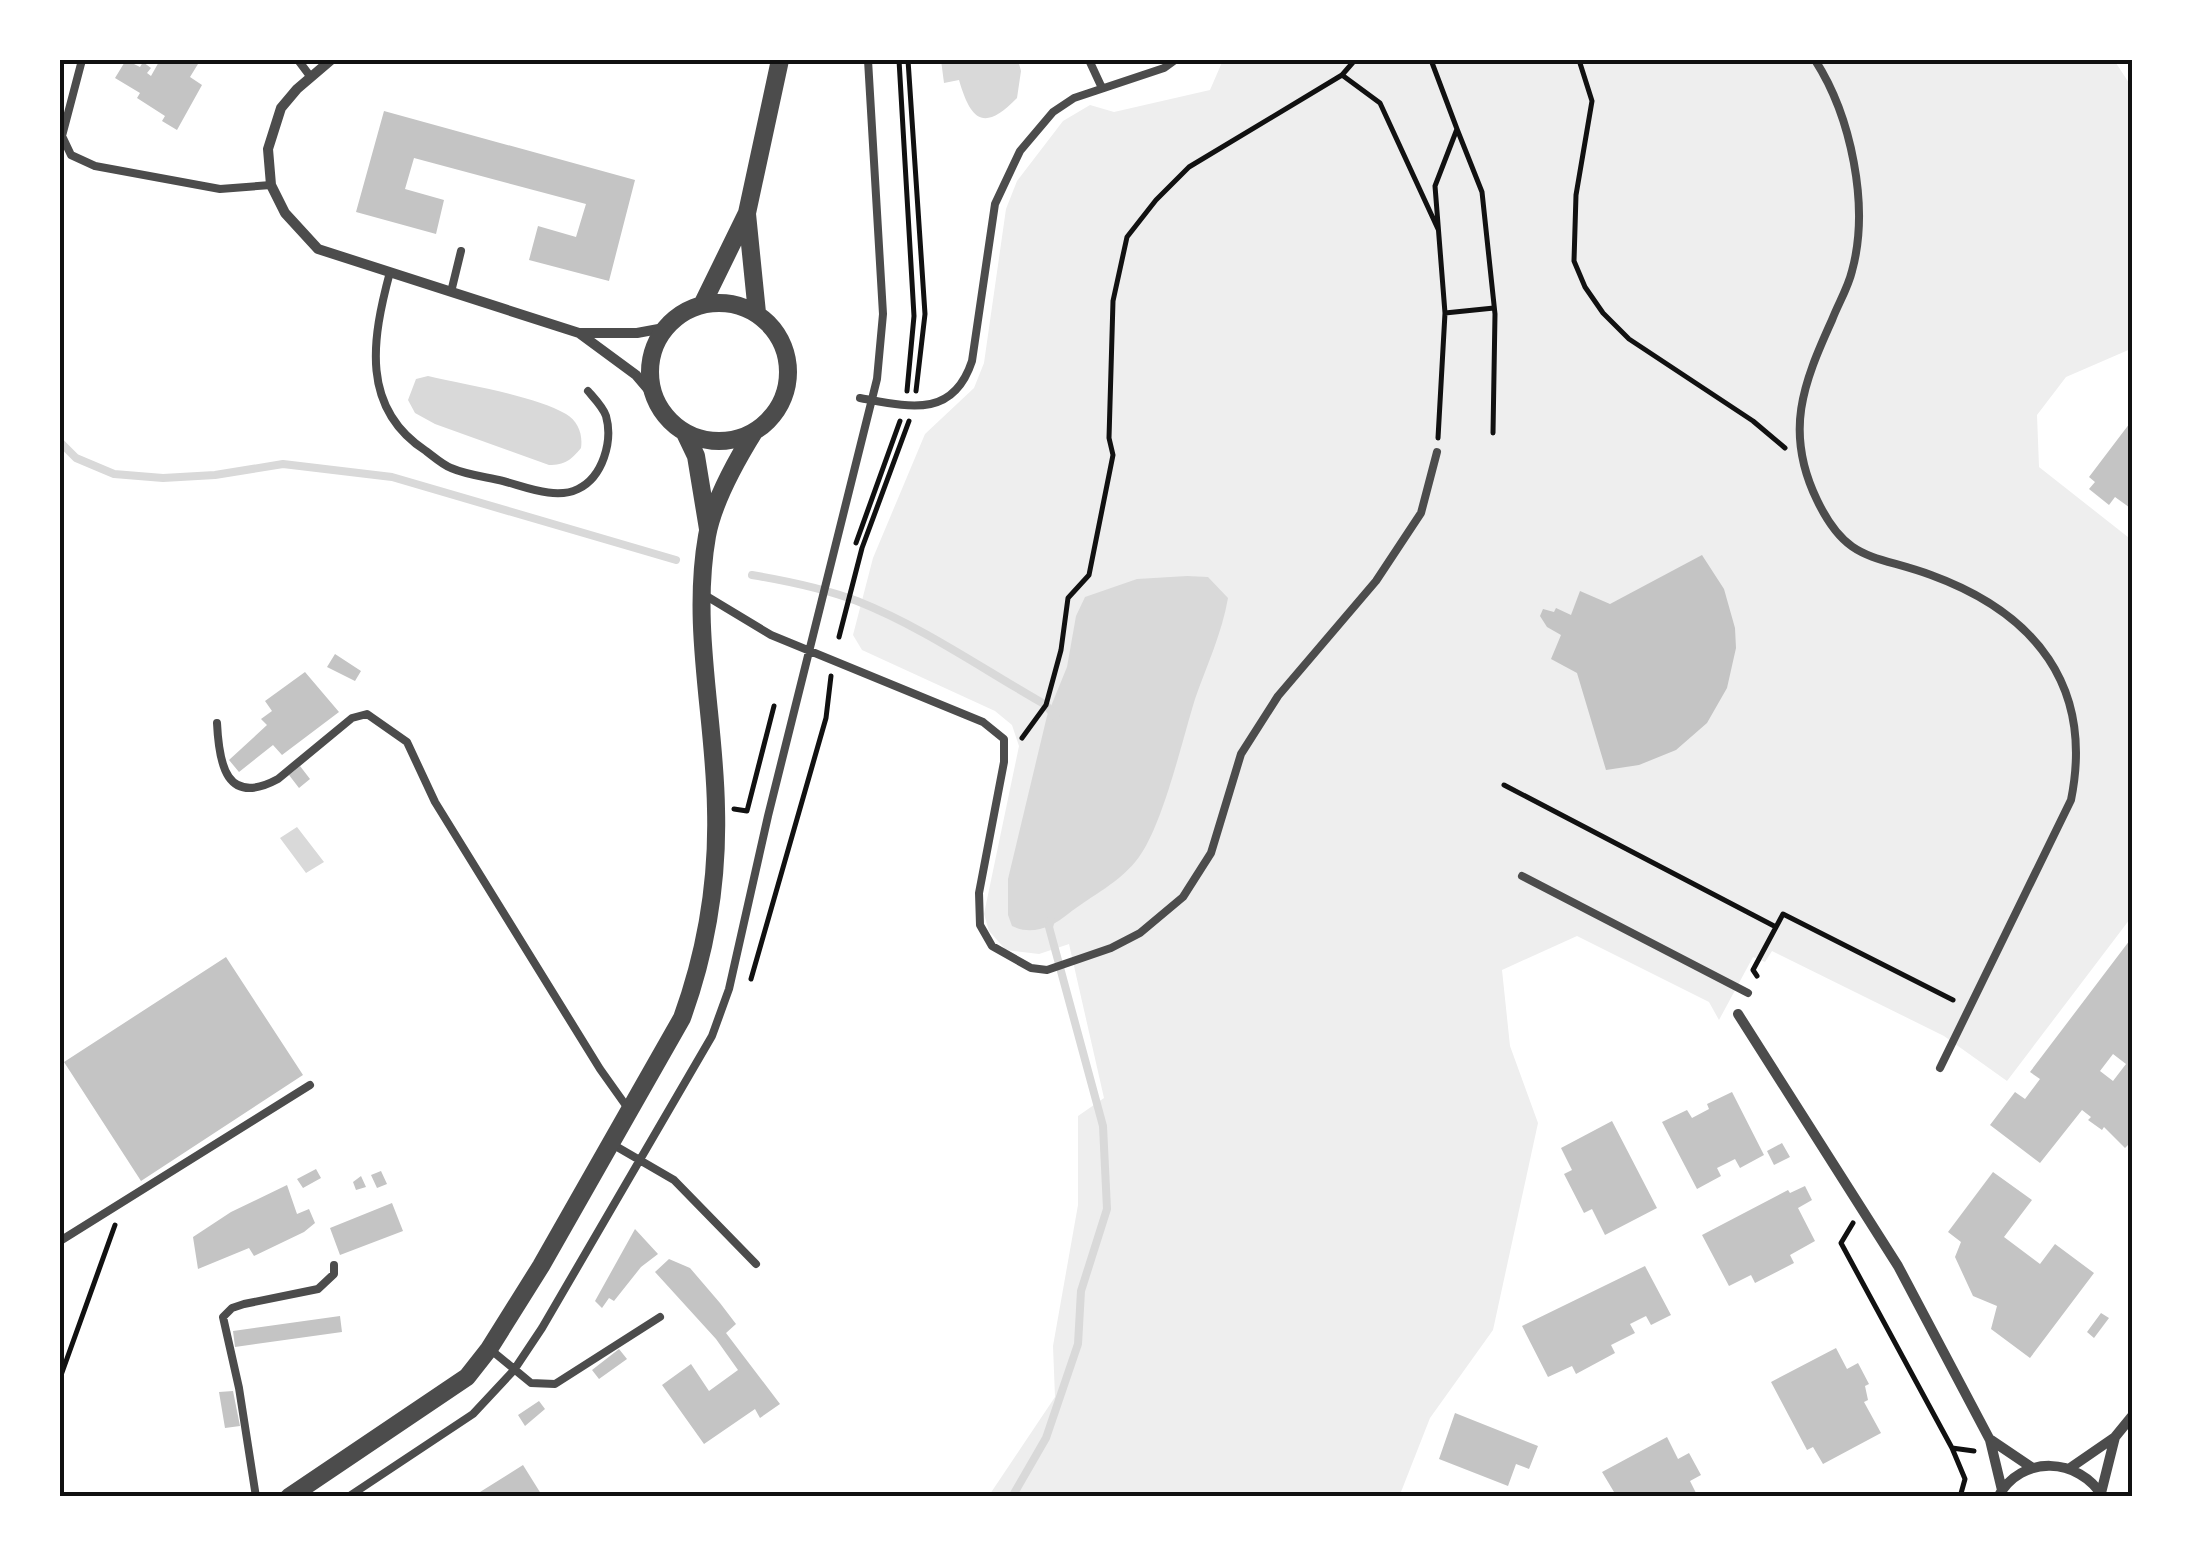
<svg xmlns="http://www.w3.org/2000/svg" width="2193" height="1557" font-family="Montserrat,sans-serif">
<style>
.green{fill:#eee}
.water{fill:#d9d9d9}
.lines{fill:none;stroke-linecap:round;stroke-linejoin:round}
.stream{stroke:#d9d9d9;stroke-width:8}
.building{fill:#c4c4c4;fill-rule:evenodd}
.path{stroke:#111;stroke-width:5}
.service{stroke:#4c4c4c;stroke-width:8}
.minor{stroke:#4c4c4c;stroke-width:10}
.tertiary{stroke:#4c4c4c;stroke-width:18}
.neatline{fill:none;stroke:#111;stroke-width:4}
</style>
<rect width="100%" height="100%" fill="#fff"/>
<path class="green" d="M1223,60h891l19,29v259l-67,29 -29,38 2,52 94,74v374l-126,166 -63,-45 -172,-85 -7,11 -12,-5 -34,63 -10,-18 -132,-66 -75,34 8,76 28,77 -45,207 -63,88 -31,79h-411l67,-100 -2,-51 25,-141v-89l26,-18 -35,-154 -30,10 -33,-4 -17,-19 -5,-17 35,-168 -7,-21 -17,-14 -133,-61 -9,-15 20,-77 52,-124 49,-46 10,-25 22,-154 11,-28 46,-60 27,-16 24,7 96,-22z"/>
<path class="water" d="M941,60h77l3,11 -4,27c-33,34 -46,23 -58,-18l-15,3z
M428,376c38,9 105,19 138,38 12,7 17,20 15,34 -10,12 -16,17 -32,17l-114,-41 -20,-11 -7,-13 8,-21z
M1187,576l21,1 20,21c-6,35 -21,67 -33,101 -13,42 -32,125 -56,158 -19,26 -47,38 -71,57 -16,13 -36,22 -56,12l-4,-11v-36l39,-163 20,-49 9,-51 9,-19 52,-18z
M297,827l27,35 -18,11 -26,-35z"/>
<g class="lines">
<path class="stream" d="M60,442l16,16 38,16 49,4 52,-3 68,-11 109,13 284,83
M752,575c36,6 71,13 105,26 66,26 127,69 189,104l10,13
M1012,1497l34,-59 32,-94 3,-53 26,-82 -4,-83 -54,-199 2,-7"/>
</g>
<path class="building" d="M126,60l14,7 3,-5 8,6 -4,5 4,3 9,-16h31l7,4 -8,13 12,8 -25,45 -15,-9 3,-5 -28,-18 3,-5 -25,-15z
M384,111l251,69 -26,101 -80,-21 9,-34 38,11 10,-33 -172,-46 -9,31 39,11 -8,34 -80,-22z
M2133,419v91l-18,-13 -6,8 -20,-16 6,-7 -6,-5z
M1702,555l22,34 11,39 1,20 -9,40 -20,35 -31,27 -37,15 -33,5 -29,-97 -26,-14 10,-24 -14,-8 -7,-11 3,-7 11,3 2,-4 15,7 9,-24 30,13z
M335,654l26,17 -6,10 -28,-14z
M305,672l34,40 -57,43 -9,-10 -34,27 -10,-12 38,-35 -6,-6 11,-8 -7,-10z
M300,766l10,13 -11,9 -10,-13z
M2133,936v57l-4,5 4,3v148l-5,-4 -3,3 -21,-21 -2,3 -14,-10 3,-3 -9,-7 -42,53 -50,-38 25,-33 10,7 15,-20 -10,-7zM2113,1054l13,10 -13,17 -13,-10z
M226,957l77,118 -162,106 -77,-119z
M1732,1092l32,63 -24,13 -5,-9 -18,9 4,8 -24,13 -35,-67 25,-12 5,8 17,-9 -2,-5z
M1612,1121l45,87 -52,27 -13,-26 -8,4 -20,-39 8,-4 -11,-22z
M1782,1143l8,14 -16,8 -7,-14z
M316,1169l5,9 -18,10 -6,-9z
M381,1171l6,13 -10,4 -6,-13z
M1993,1172l39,28 -28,37 36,27 15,-20 39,29 -64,85 -39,-29 6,-23 -24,-10 -18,-39 6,-15 -13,-10z
M361,1176l5,11 -10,3 -3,-8z
M287,1185l10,29 12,-5 6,14 -11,9 -50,24 -5,-8 -51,21 -5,-32 38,-25z
M1805,1186l7,14 -14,8 17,33 -25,14 4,8 -39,20 -4,-8 -22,11 -27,-51 86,-45 2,3z
M392,1203l11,28 -63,24 -10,-27z
M635,1229l23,25 -17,13 -27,34 -5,-3 -7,10 -7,-7z
M669,1259l21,9 30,35 16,21 -10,9 54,71 -20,14 -5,-9 -51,35 -42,-59 29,-21 18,27 29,-21 -22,-31 -61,-67z
M1645,1266l26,49 -20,10 -5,-9 -16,8 5,9 -24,12 4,8 -39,21 -4,-8 -24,11 -26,-51z
M2101,1313l8,5 -15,20 -7,-6z
M340,1316l2,16 -107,15 -2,-16z
M1836,1348l11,21 11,-6 11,21 -4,2 3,14 -4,2 17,31 -58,31 -10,-17 -6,3 -36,-68z
M619,1349l8,10 -28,20 -7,-9z
M233,1391l7,35 -15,2 -6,-36z
M539,1401l6,8 -20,17 -7,-11z
M1455,1413l83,33 -9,23 -13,-5 -8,22 -69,-27z
M1667,1437l11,22 11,-6 12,22 -11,6 8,16h-81l-15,-25z
M523,1465l20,32h-71z"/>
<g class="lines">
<path class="path" d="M899,60l15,256 -7,75
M908,60l17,254 -9,77
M1431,60l26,69 -22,57 10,127 -7,125
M1579,60l13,41 -16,94 -2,66 11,26 18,26 26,26 124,82 32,27
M1342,75l13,-15
M1457,129l25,63 13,122 -2,119
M1445,313l49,-5
M856,543l44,-122
M839,637l23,-89 47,-127
M1022,738l24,-33 15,-55 7,-52 21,-23 24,-120 -4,-17 4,-137 14,-64 29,-37 33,-33 153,-92 38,28 58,126
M1504,785l272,142
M734,809l13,2 27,-105
M1757,976l-4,-6 30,-56 170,86
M751,979l75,-261 5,-42
M1853,1223l-12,20 111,205 13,31 -5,18
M60,1378l55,-153
M1952,1448l22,3"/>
<path class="service" d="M82,60l-20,76 9,19 24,11 125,23 51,-4
M298,60l12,16
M1089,60l13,28
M1815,60c36,56 55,146 37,211 -4,17 -14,33 -20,49 -29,64 -48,112 -15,180 30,63 57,54 114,75 104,38 163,111 140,225l-131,268
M390,272c-18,67 -30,136 36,179 8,6 17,14 25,17 16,7 36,9 52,13 23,6 53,19 75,8 25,-12 35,-48 28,-73 -3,-9 -12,-18 -18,-25
M451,292l10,-41
M860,398c49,9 93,21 112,-37l23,-157 25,-53 33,-39 21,-14 90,-30 11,-8
M703,594l68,41 212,87 21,17v23l-25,131 1,32 12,21 39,22 16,2 64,-22 29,-15 43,-36 28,-44 30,-99 37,-58 98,-115 45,-68 16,-61
M217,723c2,41 9,84 61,56l74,-61 15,-4 40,28 28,60 165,267 27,38
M1522,876l226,117
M612,1144l62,36 82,84
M60,1241l250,-156
M491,1350l40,33 24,1 105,-67
M256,1497l-17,-109 -16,-71 9,-9 12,-4 74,-15 16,-15v-9
M348,1497l125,-83 41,-44 28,-42 170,-292 17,-47 39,-173 109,-437 6,-65 -15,-254"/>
<path class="minor" d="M331,60l-34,29 -16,19 -13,41 3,36 14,28 33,36 261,84h58l27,-5
M579,333l57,42 17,20
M1738,1014l160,252 92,174 12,50
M1991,1440l40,27
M2070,1468l45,-31 18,-22
M2101,1493l14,-56
M1998,1497c23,-43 81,-40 105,0"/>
<path class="tertiary" d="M747,214l10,99
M650 372a69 69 0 1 1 138 0a69 69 0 1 1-138 0Z
M702,305l45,-92 33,-153
M685,433l11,23 12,73
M289,1497l178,-120 22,-28 52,-83 141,-248c25,-69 36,-136 34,-209 -1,-90 -25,-182 -9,-273 6,-33 29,-75 47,-104"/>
</g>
<rect width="2193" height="1557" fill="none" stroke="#ffffff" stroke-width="125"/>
<rect x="62" y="62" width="2068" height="1432" class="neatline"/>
</svg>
